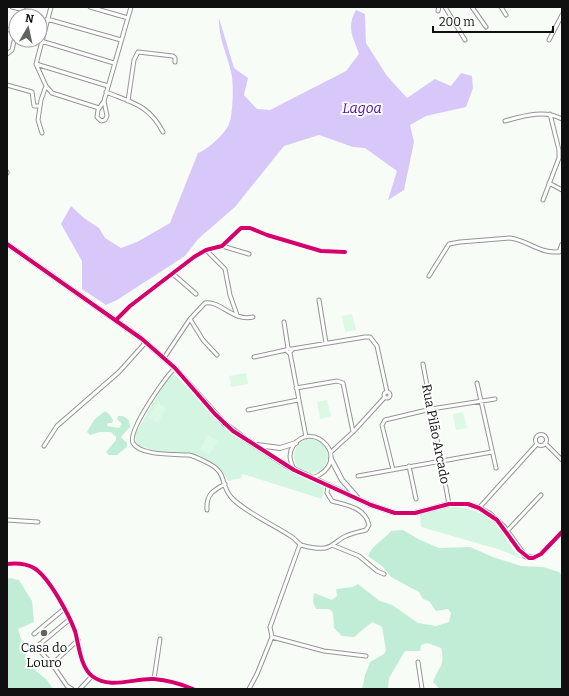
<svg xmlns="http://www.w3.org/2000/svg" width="569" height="696" font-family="Bitter,serif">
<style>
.green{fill:#d4f5e1}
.forest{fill:#c1edd7}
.pitch{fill:#def8e6}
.water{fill:#d8c8fa}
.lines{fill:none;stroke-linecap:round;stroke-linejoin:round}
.minor-casing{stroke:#949694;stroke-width:5}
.tertiary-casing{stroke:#949694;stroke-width:6}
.minor{stroke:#fefffe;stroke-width:3}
.tertiary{stroke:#fefffe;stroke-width:4}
.cycleway-casing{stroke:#fff;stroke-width:6}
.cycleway{stroke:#d6006c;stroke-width:4}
.poi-dot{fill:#616360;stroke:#fff;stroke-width:1.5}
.labels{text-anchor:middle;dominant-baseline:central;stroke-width:4;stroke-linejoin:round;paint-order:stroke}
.street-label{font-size:13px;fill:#101010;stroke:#fff}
.poi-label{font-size:13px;fill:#101010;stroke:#fff}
.water-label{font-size:14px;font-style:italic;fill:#4f0bb0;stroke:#fff}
</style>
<rect width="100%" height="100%" fill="#f7fcf6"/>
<path class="green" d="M175,375l54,56 70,44 25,12 -2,12 -79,-25 -2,4 -13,3 -7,-11 -14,-10 -21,-7 -13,2 -34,-9 -3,-5 -1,-7 34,-58z
M294 456a17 17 0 1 1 34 0a17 17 0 1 1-34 0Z
M445,507c22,-2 46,7 58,26 6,10 10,18 19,26l-21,-9 -80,-23 -1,-12z"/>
<path class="forest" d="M105,411l4,3 4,6 -1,3h-4l-1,3 12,2 3,-4 -5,-5 1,-3h5l6,4 1,7 -9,10 6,6v4l-10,8h-8l-3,-3 10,-12v-3l-5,-5h-11l-10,3 -3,-3 7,-12z
M403,530l17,10 19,8 31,-1 23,10 28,9 22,1 16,5 3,4v113h-122l-7,-7c5,-15 13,-16 8,-34l-14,-5 -6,2 -1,6h-15l-16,27 -1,11h-26l3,-14 5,-13 14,-8 2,-4 -4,-23 -10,-5 -18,15 -12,-1 -8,-8 -1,-15 -4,-4h-13l-3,-7 1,-9 18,7 5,-4 -1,-7 17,-2 5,-3 22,17 12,4 26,18 18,3 13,-4 2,-9 -3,-4 -12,2 -7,-10 -6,-2 -4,-7 -28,-15 -8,-10 -15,-11c4,-11 17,-17 23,-25z
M10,578l9,2 13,21 2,21 -16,7 11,36 18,15 6,9h-46v-110z"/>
<path class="pitch" d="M352,314l4,16 -11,2 -3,-16z
M246,373l2,11 -17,3 -2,-11z
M327,400l4,16 -11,3 -3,-17z
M157,403l9,5 -8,15 -10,-6z
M463,412l4,16 -11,2 -3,-16z
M208,435l10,6 -9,14 -9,-5z"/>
<path class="water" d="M356,10l9,4 1,29 21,33 20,22 28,-19 16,7 10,-13 11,3 1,12 -7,19 -40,9 -16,9 4,17 -10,48 -16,10 9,-29 -32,-23 -12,-1 -34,-12 -35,11 -49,61 -37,32 -13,17 -68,44 -11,5 -24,-16v-28l-21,-37 10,-18 13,12 15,10 6,10 16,10 16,-6 33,-19 28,-70c10,-4 27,-19 31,-29 4,-10 5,-42 2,-52 -4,-18 -13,-35 -12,-54l15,50 14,10 -4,17 13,14 13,1 76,-39 13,-17c-6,-18 -13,-26 -3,-44z"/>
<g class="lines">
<defs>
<path id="minor" d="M12,7l8,2 4,-2
M51,7l-15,57 10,22 6,7 47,15
M90,7l38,11
M445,7l20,33
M472,7l14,20
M501,7l5,8
M438,11l1,-4
M47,19l74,21
M7,29l9,4
M549,40l13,-25
M41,41l73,22
M7,54l5,-4 4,-17
M36,64l72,22
M7,85l25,7 2,14h6
M106,92c27,11 43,13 57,40
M104,101l3,15 -2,4 -4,1 -4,-4 1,-7 6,-9 27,-94
M128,101l6,-41 4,-8 35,4 2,2v4
M505,121c18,-5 39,-12 57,-2
M42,133l-4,-13 3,-20 5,-14
M7,172v1
M549,183l13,7
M543,200l16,-42v-8l-9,-36
M222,246l27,8
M206,250l19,19 5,26 7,20
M559,252l3,-8
M173,274l23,20
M429,276l20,-32 11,-2 50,-4c18,2 32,18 52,13
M319,300l7,43
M190,319l13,21 14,15
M116,320l14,-14 64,-49 12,-7 16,-4 19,-18h9l17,7 54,16 24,1
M284,322l4,26
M292,349l73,-12h5l7,9 10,46
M290,353l16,84
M254,357l32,-7 2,-2 4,2 -3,3 -3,-3
M164,358l26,-39 15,-16c15,-3 28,19 48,14
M423,364l26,140
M175,368c-10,10 -48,63 -42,75 7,13 43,11 56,12 5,1 11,4 17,7 23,11 13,21 25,35 12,14 45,29 61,40 3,2 6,6 9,8 7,2 17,4 24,3 8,-1 13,-9 21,-12 6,-3 13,-4 20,-6l3,-5c-4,-18 -23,-20 -37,-24l-5,-8 1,-8
M477,383l19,85
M296,388l41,-7 6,2 10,49
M384 395a3 3 0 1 1 6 0a3 3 0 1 1-6 0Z
M248,410l50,-10
M535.5 440a5.5 5.5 0 1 1 11 0a5.5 5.5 0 1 1-11 0Z
M545,443l17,17
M44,446l13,-20 62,-54 27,-30
M331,452l22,-20 32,-35
M409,466l7,33
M294,469c-4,-8 -6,-15 -1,-23 20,-29 62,15 20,32
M393,470l-11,-45 3,-5 46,-11 64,-10
M358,476l134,-24
M479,508l58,-64
M207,510c-1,-15 5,-19 18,-26
M7,520l31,2
M507,531l34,-36
M332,545l27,11 18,15 7,3
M533,558l8,-4 21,-22
M7,564c9,-1 18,-1 27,4 15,9 35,47 41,63 4,14 5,35 17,45 18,14 42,2 62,3 13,1 27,5 39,10
M70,619l-30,25 -2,5 14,15 15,22 5,3
M34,634l30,-25
M272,637l52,14 42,5
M418,662l4,27
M52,664l26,-24
M154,679l6,-40
M80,689l12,-13
M249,689l8,-15 15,-37 -2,-10 30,-83"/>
<path id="tertiary" d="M7,244l135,95 33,29 49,55 20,15 43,28 84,39 24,8h20l34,-9h19l11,4 11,6 14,13 21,29 8,2
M257,445l23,3 16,-5
M331,459l11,21 15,17"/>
</defs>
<use href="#minor" class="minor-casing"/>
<use href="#tertiary" class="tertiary-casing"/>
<use href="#minor" class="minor"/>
<use href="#tertiary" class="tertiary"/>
<defs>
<path id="cycleway" d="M7,244l135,95 33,29 40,46 18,17 61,39 77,35 24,8h20l34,-9h19l11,4 18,12 22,30 10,8h4l8,-4 21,-22
M116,320l14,-14 64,-49 12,-7 16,-4 19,-18h9l17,7 54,16 24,1
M7,564c9,-1 18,-1 27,4 15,9 35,47 41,63 4,14 5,35 17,45 18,14 42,2 62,3 13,1 27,5 39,10"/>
</defs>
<use href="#cycleway" class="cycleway-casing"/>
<use href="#cycleway" class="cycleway"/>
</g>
<circle class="poi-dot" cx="44" cy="633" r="4"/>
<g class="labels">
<g class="street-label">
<text transform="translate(436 434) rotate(79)">Rua Pilão Arcado</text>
</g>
<g class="poi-label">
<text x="44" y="647">Casa do<tspan x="44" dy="15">Louro</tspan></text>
</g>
<g class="water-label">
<text x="362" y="108">Lagoa</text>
</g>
</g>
<rect width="569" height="696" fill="none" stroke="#101010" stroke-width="16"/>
<g transform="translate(28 28) rotate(9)"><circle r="19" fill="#ffffff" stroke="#9f9f9f"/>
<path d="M0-3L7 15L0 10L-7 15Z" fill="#616360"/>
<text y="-6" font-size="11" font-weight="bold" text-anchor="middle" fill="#101010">N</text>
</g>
<path d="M433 26v6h120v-6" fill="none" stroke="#101010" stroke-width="2"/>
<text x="439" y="26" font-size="12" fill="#101010" stroke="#ffffff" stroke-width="3" paint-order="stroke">200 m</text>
</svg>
